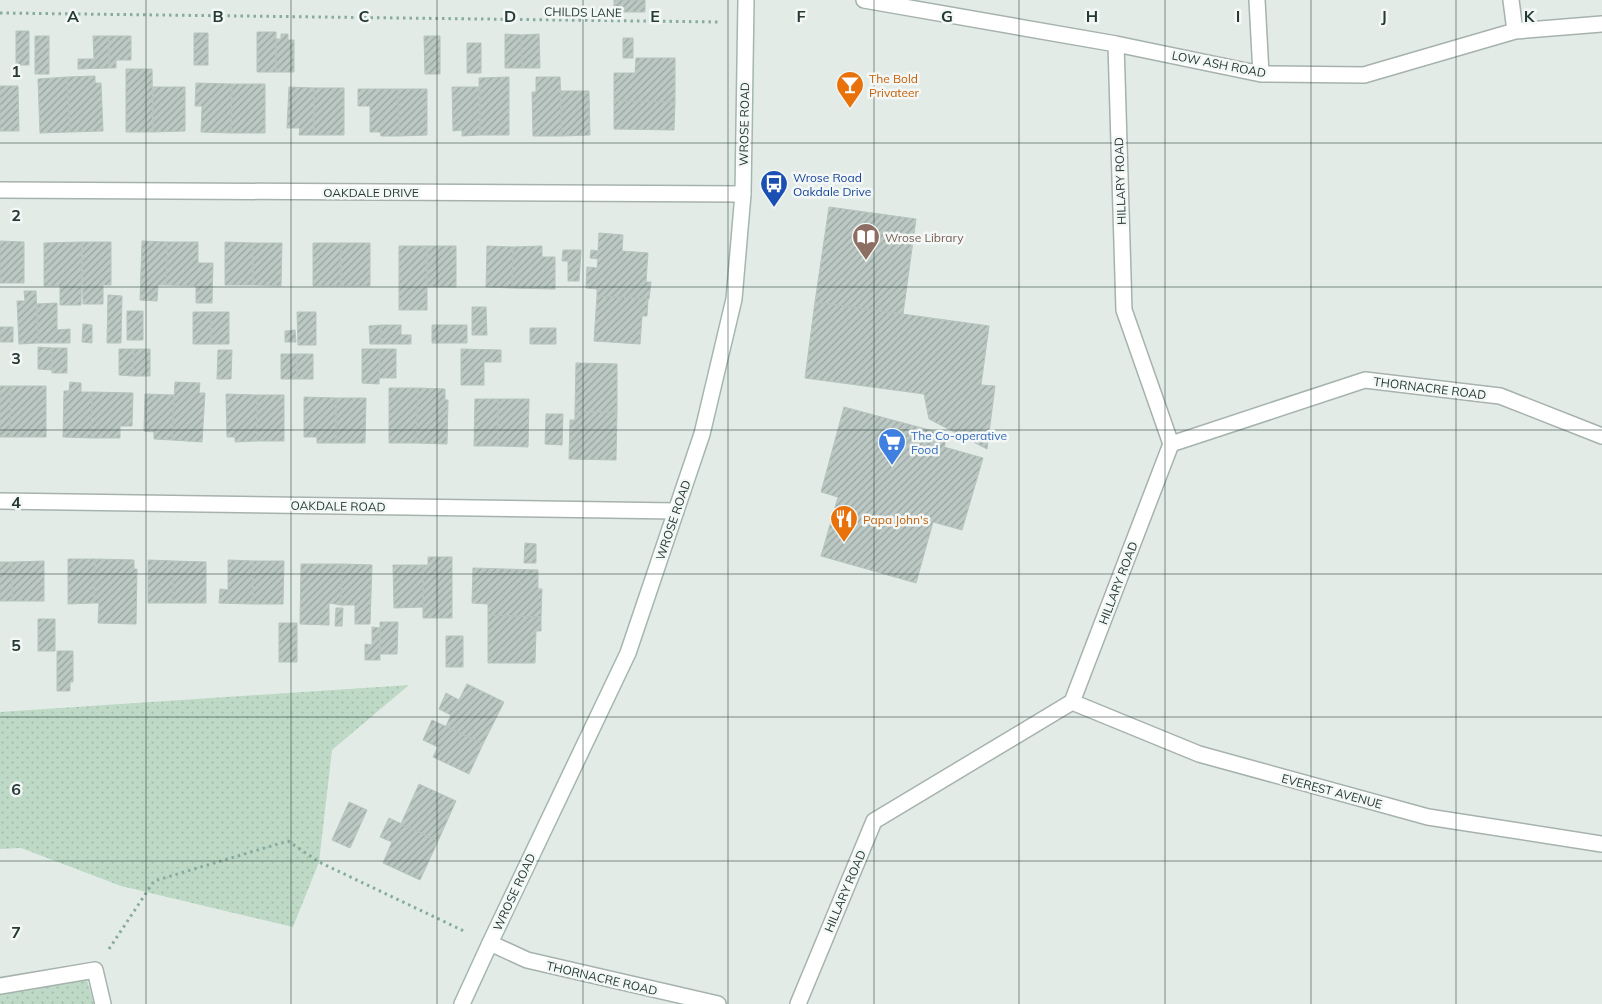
<svg xmlns="http://www.w3.org/2000/svg" width="1602" height="1004" font-family="Mulish,sans-serif">
<style>
.grass{fill:url(#grass-dots)}
.building{fill:url(#building-hatch);stroke:#b6c4be}
.lines{fill:none;stroke-linecap:round;stroke-linejoin:round}
.street-casing{stroke:#a6b2ae;stroke-width:18}
.secondary-casing{stroke:#a3b6af;stroke-width:18}
.path{stroke:#87aba0;stroke-width:3;stroke-dasharray:2.5 4;stroke-linecap:butt}
.street{stroke:#fff;stroke-width:15}
.secondary{stroke:#fff;stroke-width:15}
.grid{fill:none;stroke:#253a35;stroke-width:1;stroke-opacity:0.55}
.labels{text-anchor:middle;dominant-baseline:central;stroke-width:5;stroke-linejoin:round;paint-order:stroke}
.street-label{font-size:12px;fill:#253a35;stroke:#f3f8f6}
.food-label{font-size:12px;fill:#c56008;stroke:#f3f8f6;text-anchor:start}
.transit-label{font-size:12px;fill:#164399;stroke:#f3f8f6;text-anchor:start}
.education-label{font-size:12px;fill:#785e54;stroke:#f3f8f6;text-anchor:start}
.shop-label{font-size:12px;fill:#366cbe;stroke:#f3f8f6;text-anchor:start}
.grid-label{font-size:16px;text-anchor:middle;font-weight:bold;fill:#253a35;stroke:#f3f8f6;stroke-width:5;stroke-linejoin:round;paint-order:stroke}
</style>
<defs>
<pattern id="grass-dots" width="8" height="8" patternUnits="userSpaceOnUse" patternTransform="scale(1.25)"><rect width="8" height="8" fill="#bedac6"/><path d="M2 2h.1M6 6h.1" fill="none" stroke="#a3bcab" stroke-width="1.8" stroke-linecap="round"/></pattern>
<pattern id="building-hatch" width="6" height="6" patternUnits="userSpaceOnUse" patternTransform="scale(1.25)"><rect width="6" height="6" fill="#bbc8c3"/><path d="M-1 1l2-2M0 6l6-6M5 7l2-2" fill="none" stroke="#98a39f"/></pattern>
</defs>
<rect width="100%" height="100%" fill="#e3ebe7"/>
<path class="grass" d="M409,685l-77,65 -13,112 -26,65 -172,-41 -100,-38 -21,1v-137z
M87,980l7,24h-94v-10z"/>
<path class="building" d="M614,0h31v12h-31z
M16,31h13v34h-13z
M257,32h19v40h-19z
M194,33h14v32h-14z
M281,34h7v6h6v32h-18v-33h5z
M505,34l16,1 1,33h-17z
M539,34l1,34h-18l-1,-33z
M35,36h14v38h-14z
M93,36h16v32l-31,1v-10h16z
M109,36h22v24h-15v8h-7z
M424,36h16v38h-15z
M623,38h10v20h-10z
M467,43h14v30h-14z
M636,58h39v44l-61,-1v-28h21z
M126,69h26l1,63h-27z
M95,76v7h6l2,48 -33,1 -3,-55z
M67,77l3,55 -30,1 -2,-54z
M509,77v58h-29l-1,-57z
M536,77h24l2,59h-29l-1,-44h4z
M196,83l36,1 -1,49 -30,-1 1,-26h-7z
M232,84h33v49h-34z
M0,86h18l1,45h-19z
M153,87h32v44l-32,1z
M289,87l25,1v47h-15l1,-7h-13z
M452,87h28v48l-18,1v-6l-9,1z
M314,88h30v47h-30z
M358,89h40l1,47h-18l-1,-4h-10v-26h-12z
M398,89h29v46l-28,1z
M560,91h29l1,44 -28,1z
M614,101l61,1 -1,28 -60,-1z
M829,207l87,12 -13,95 -88,-12z
M599,233l24,2 -1,16 26,2 -2,29h5l-2,17 -52,-3v-7l-11,-1 1,-21 10,1 1,-9 -8,-1 1,-8 7,1z
M0,241l24,1v41h-24z
M142,241l25,1 -1,43h-8l-1,16 -17,-1z
M82,242h29v43h-8v19h-20z
M82,242l-1,63h-21v-19h-16v-43z
M167,242h31v21h15l-1,40h-16v-17l-30,-1z
M225,242l28,1v42h-28z
M253,243h29l-1,43 -28,-1z
M313,243h28v43h-28z
M341,243h29v43h-29z
M399,246h28v64h-28z
M427,246h29v41h-29z
M487,246l26,1 -1,41 -26,-1z
M542,246v11h13v32l-43,-1 1,-41z
M563,250h18l-2,31h-11v-20h-6z
M24,291h12l2,52 -19,1 -2,-43h8z
M108,295l14,1 -1,47h-14z
M597,296l51,3 -1,17h-5l-2,28 -46,-3z
M815,302l174,24 -8,59 14,1 -8,63 -58,-30 -5,-25 -119,-16z
M57,303v27l13,-1v14h-32l-1,-39z
M472,307h14l1,28h-15z
M127,311h16v29h-16z
M193,312h18v32h-18z
M211,312h18v32h-18z
M297,312h19v33h-18z
M83,324l9,1v18l-10,-1z
M381,325h20v10h10v9h-30z
M381,325v19h-11l-1,-18z
M432,325h35v18h-35z
M0,327h13v15h-13z
M530,328h26v16h-26z
M295,330l1,12h-11v-11z
M38,347l14,1v22l-14,-1z
M52,348h15v25h-15z
M119,349h15l-1,27 -14,-1z
M134,349h16v27h-17z
M362,349h18l-1,35 -17,-1z
M380,349h16v29h-17z
M461,349l40,1v12h-17v23h-23z
M218,350h14l-1,29h-14z
M281,354h16v25h-16z
M297,354h16v25h-16z
M576,363l41,1v48h-42z
M70,382l11,1v9h11l-1,46 -28,-1 1,-46h5z
M175,382l25,1 -1,10h6l-3,49 -30,-2z
M0,386h11l-1,51h-10z
M11,386h35v51h-36z
M389,388h29l-2,55h-27z
M418,388l27,1v11h3l-1,44 -31,-1z
M92,392l41,1 -1,33h-12v12h-29z
M145,394l29,1 -2,45 -18,-1v-7l-10,-1z
M226,394l31,1v46l-22,1v-5h-8z
M257,395h27v46h-27z
M304,397l32,1v45h-19v-6h-13z
M336,398h30l-1,45h-29z
M475,399h23v47h-24z
M498,399h31l-1,48 -30,-1z
M844,407l104,28 -4,12 39,11 -21,72 -29,-8 -17,61 -95,-27 17,-59 -17,-5z
M575,412h42l-1,48 -47,-1 1,-39h5z
M546,414h17l-1,31 -17,-1z
M525,543l11,1v19h-12z
M428,557h24v61h-29v-53h5z
M68,559h27l-1,44 -26,1z
M95,559l39,1v9h3l-1,55 -38,-1 1,-20h-5z
M148,560l26,1 -2,42h-24z
M228,560l25,1v43l-34,-1 1,-14 8,1z
M44,561v40h-32v-39z
M174,561l32,1v41h-34z
M253,561h31l-1,43h-30z
M0,562h12v39h-12z
M301,564h41l-1,41 -12,-2v22l-29,-1z
M342,564l30,1 -2,59h-15v-19h-14z
M393,565h30v42l-29,1z
M473,568l65,2v19h4l-1,28 -53,-2v-11l-16,-1z
M336,608h7l-1,18h-7z
M488,615l53,2v14h-5l-1,32h-47z
M38,619h17v32h-17z
M380,622h18l-1,32h-17z
M279,623h18v39h-18z
M372,627l8,1v32h-15v-16l7,1z
M446,636h17v31h-17z
M57,651h16v31h-3v9h-13z
M467,684l37,18 -21,42 -37,-18 5,-11 -12,-6 7,-16 13,7z
M432,720l51,24 -14,30 -36,-17 5,-10 -15,-7z
M419,784l37,17 -18,40 -37,-17z
M349,802l18,8 -17,38 -18,-8z
M389,818l49,23 -18,39 -37,-17 9,-21 -12,-5z"/>
<g class="lines">
<defs>
<path id="street" d="M864,0l252,44 145,30 103,1 151,-44 87,-7
M1257,0l4,74
M1511,0l4,31
M0,190l743,4
M1171,444l194,-64 135,16 102,40
M0,501l676,10
M1072,702l127,52 229,63 174,27
M490,943l37,17 191,44
M0,986l95,-16 8,34
M798,1004l76,-183 198,-119 99,-258 -47,-134 -8,-266"/>
<path id="secondary" d="M462,1004l28,-61 138,-290 74,-219 32,-135 9,-105 3,-194"/>
</defs>
<use href="#street" class="street-casing"/>
<use href="#secondary" class="secondary-casing"/>
<path class="path" d="M0,13l720,9
M109,949l45,-68 134,-40 31,21 147,70"/>
<use href="#street" class="street"/>
<use href="#secondary" class="secondary"/>
</g>
<path class="grid" d="M146,0v1004M291,0v1004M437,0v1004M583,0v1004M728,0v1004M874,0v1004M1019,0v1004M1165,0v1004M1311,0v1004M1456,0v1004M0,143h1602M0,287h1602M0,430h1602M0,574h1602M0,717h1602M0,861h1602"/>
<defs>
<symbol id="bar-pin" viewBox="-11 -11 22 30"><path d="M0 17L-7.5 6A9.5 9.5 0 1 1 7.5 6Z" fill="#e8710a" stroke="#f3f8f6"/><path d="M-6-5H6L.8 .8V4.5H3.5V6h-7V4.5H-.8V.8Z" fill="#fff"/></symbol>
<symbol id="bus-pin" viewBox="-11 -11 22 30"><path d="M0 17L-7.5 6A9.5 9.5 0 1 1 7.5 6Z" fill="#1a4fb4" stroke="#f3f8f6"/><path d="M-5-6H5V4H4V6H2V4H-2V6H-4V4H-5ZM-3.5-4V0h7V-4ZM-3.5 1.2v1.5H-2V1.2ZM2 1.2v1.5H3.5V1.2Z" fill="#fff"/></symbol>
<symbol id="library-pin" viewBox="-11 -11 22 30"><path d="M0 17L-7.5 6A9.5 9.5 0 1 1 7.5 6Z" fill="#8d6e63" stroke="#f3f8f6"/><path d="M-6-4Q-3-5.5-.7-3.5V5Q-3 3-6 4ZM6-4Q3-5.5 .7-3.5V5Q3 3 6 4Z" fill="#fff"/></symbol>
<symbol id="supermarket-pin" viewBox="-11 -11 22 30"><path d="M0 17L-7.5 6A9.5 9.5 0 1 1 7.5 6Z" fill="#3f7fe0" stroke="#f3f8f6"/><path d="M-6-5.5h2.5l.6 2H6L4.5 2H-2.5L-4.4-4H-6ZM-1.5 3.2a1.3 1.3 0 1 0 .1 0ZM3 3.2a1.3 1.3 0 1 0 .1 0Z" fill="#fff"/></symbol>
<symbol id="restaurant-pin" viewBox="-11 -11 22 30"><path d="M0 17L-7.5 6A9.5 9.5 0 1 1 7.5 6Z" fill="#e8710a" stroke="#f3f8f6"/><path d="M-5-6h1v4h1v-4h1v4h1v-4h1v5L-1.5 .5V6h-2V.5L-5-1ZM5-6V6H3V1.5H1.5Q1.5-4 5-6Z" fill="#fff"/></symbol>
</defs>
<g fill-rule="evenodd">
<use href="#bar-pin" x="834" y="69" width="32" height="43"/>
<use href="#bus-pin" x="758" y="168" width="32" height="43"/>
<use href="#library-pin" x="850" y="221" width="32" height="43"/>
<use href="#supermarket-pin" x="876" y="426" width="32" height="43"/>
<use href="#restaurant-pin" x="828" y="503" width="32" height="43"/>
</g>
<g class="labels">
<g class="street-label">
<text transform="translate(583 12) rotate(1)">CHILDS LANE</text>
<text transform="translate(1219 64) rotate(11)">LOW ASH ROAD</text>
<text transform="translate(744 124) rotate(-89)">WROSE ROAD</text>
<text transform="translate(1120 181) rotate(-92)">HILLARY ROAD</text>
<text x="371" y="192">OAKDALE DRIVE</text>
<text transform="translate(1430 388) rotate(7)">THORNACRE ROAD</text>
<text transform="translate(338 506) rotate(1)">OAKDALE ROAD</text>
<text transform="translate(673 520) rotate(-71)">WROSE ROAD</text>
<text transform="translate(1118 583) rotate(-69)">HILLARY ROAD</text>
<text transform="translate(1332 791) rotate(15)">EVEREST AVENUE</text>
<text transform="translate(845 891) rotate(-67)">HILLARY ROAD</text>
<text transform="translate(514 892) rotate(-65)">WROSE ROAD</text>
<text transform="translate(602 978) rotate(13)">THORNACRE ROAD</text>
</g>
<g class="food-label">
<text x="869" y="78">The Bold<tspan x="869" dy="14">Privateer</tspan></text>
<text x="863" y="519">Papa John's</text>
</g>
<g class="transit-label">
<text x="793" y="177">Wrose Road<tspan x="793" dy="14">Oakdale Drive</tspan></text>
</g>
<g class="education-label">
<text x="885" y="237">Wrose Library</text>
</g>
<g class="shop-label">
<text x="911" y="435">The Co-operative<tspan x="911" dy="14">Food</tspan></text>
</g>
</g>
<g class="grid-label">
<text x="73" y="22">A</text>
<text x="218" y="22">B</text>
<text x="364" y="22">C</text>
<text x="510" y="22">D</text>
<text x="655" y="22">E</text>
<text x="801" y="22">F</text>
<text x="947" y="22">G</text>
<text x="1092" y="22">H</text>
<text x="1238" y="22">I</text>
<text x="1384" y="22">J</text>
<text x="1529" y="22">K</text>
<text x="16" y="77">1</text>
<text x="16" y="221">2</text>
<text x="16" y="364">3</text>
<text x="16" y="508">4</text>
<text x="16" y="651">5</text>
<text x="16" y="795">6</text>
<text x="16" y="938">7</text>
</g>
</svg>
